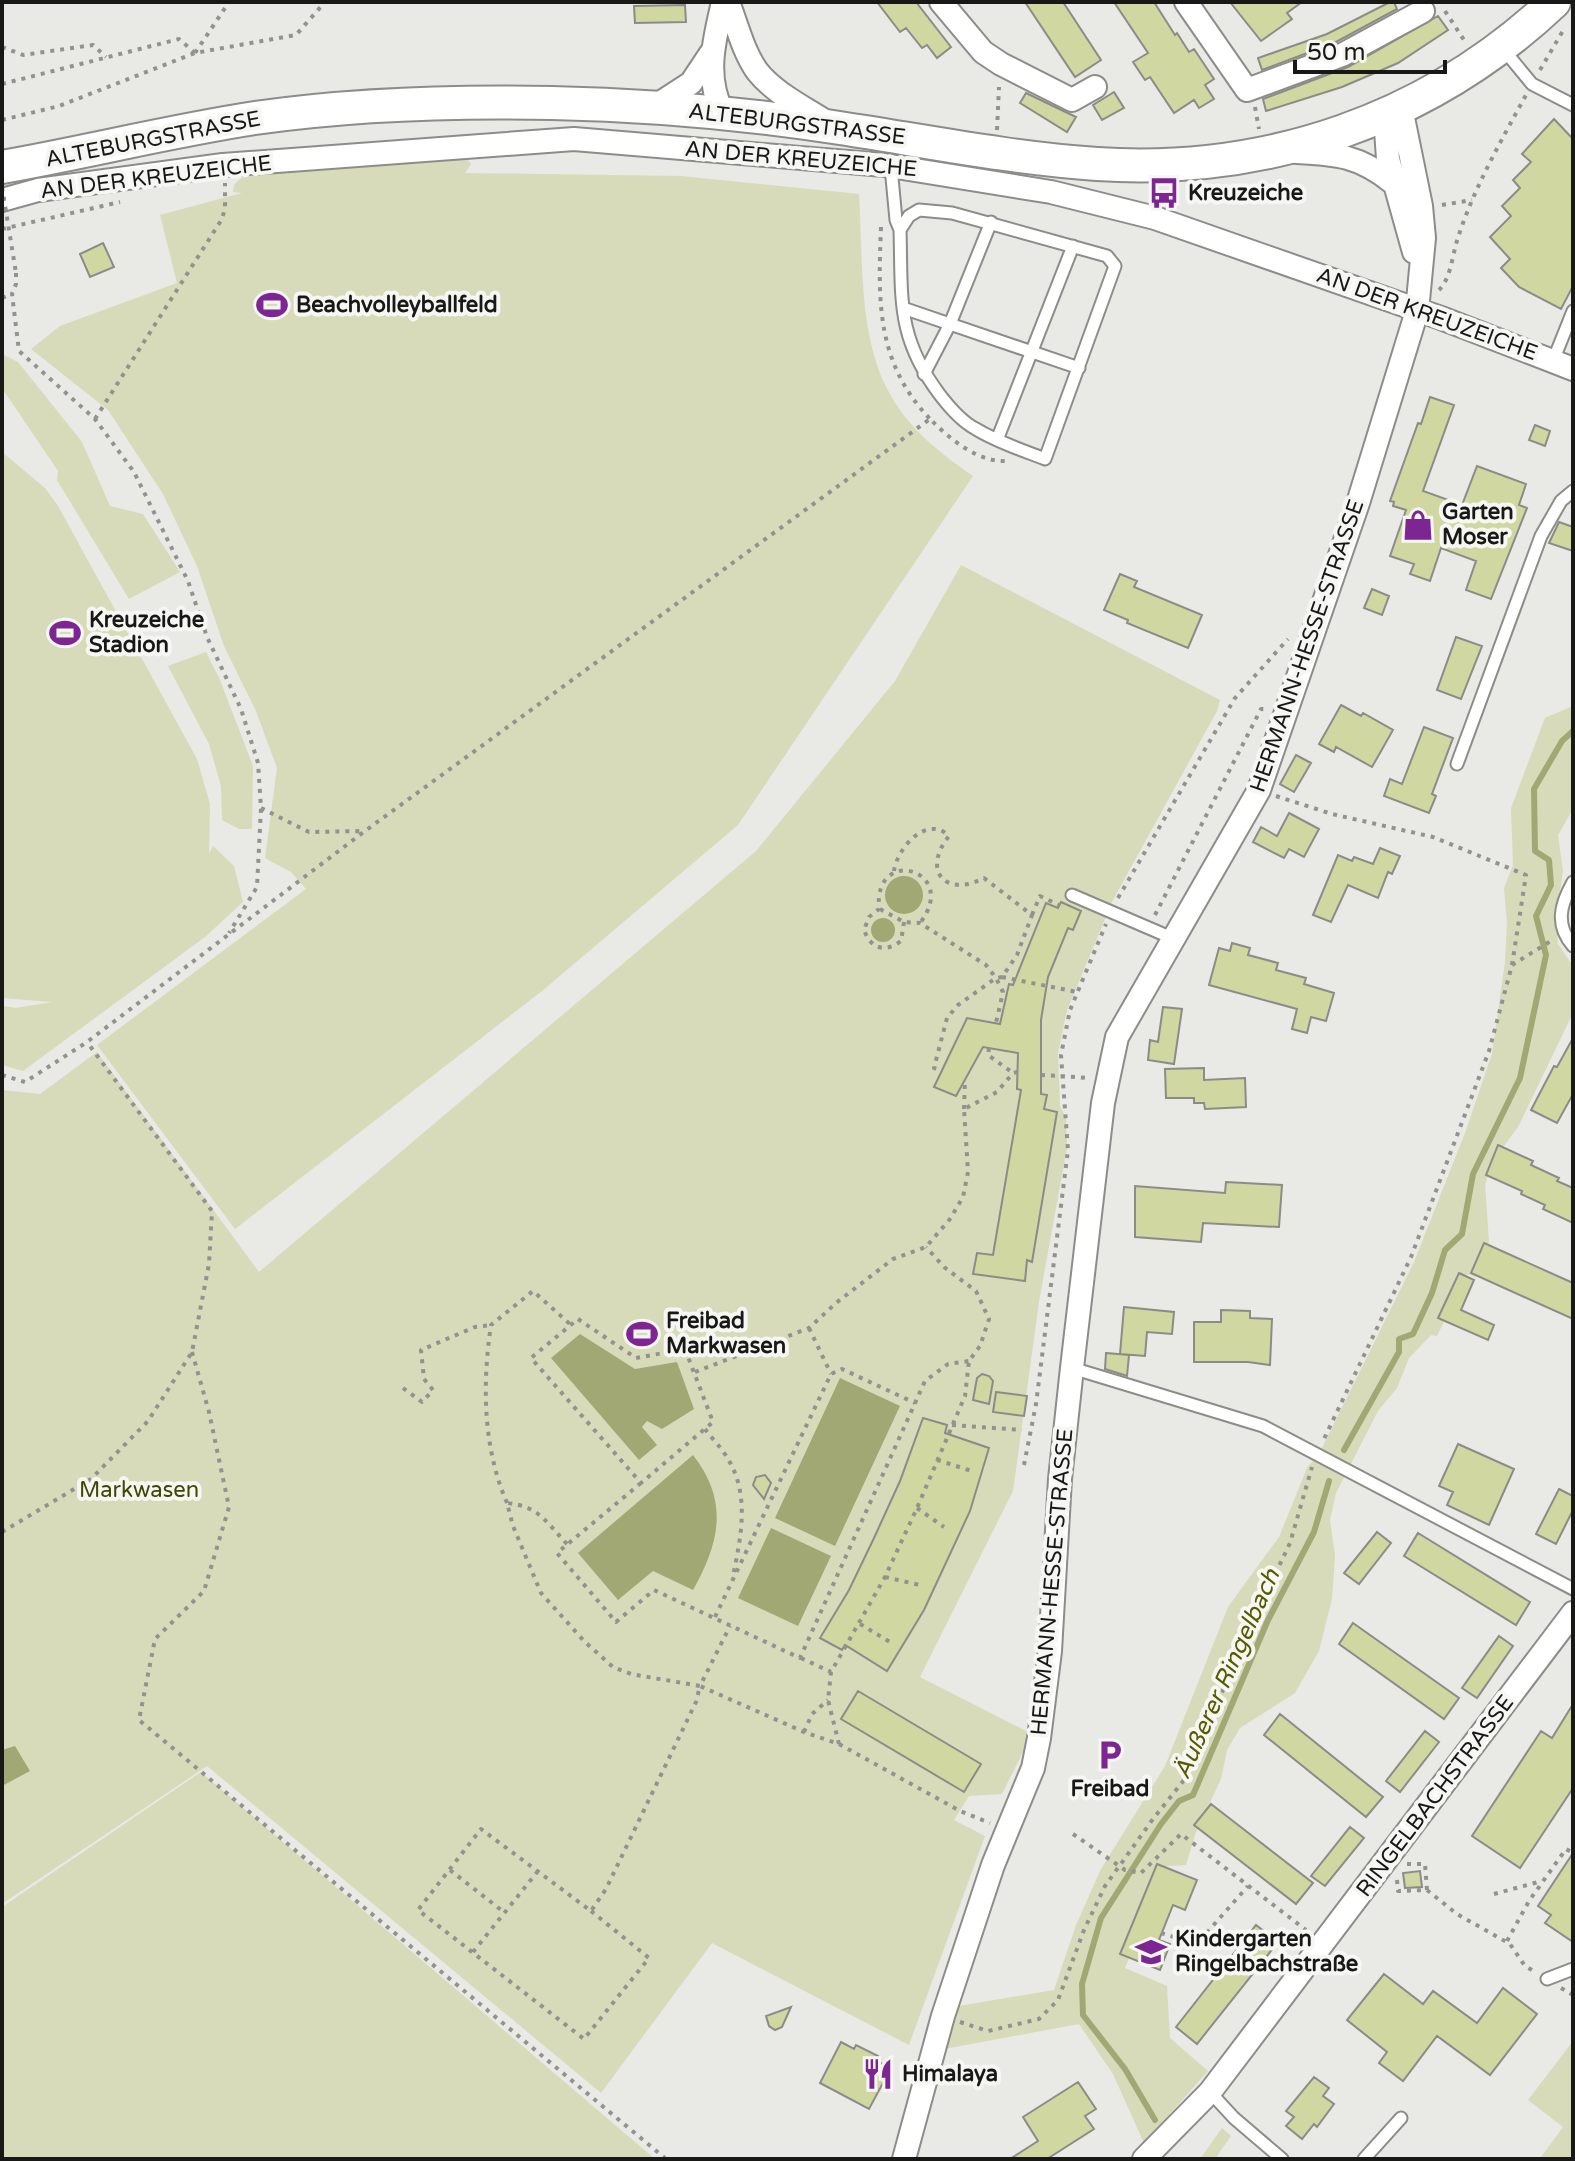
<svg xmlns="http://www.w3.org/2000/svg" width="1575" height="2161" font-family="'Varela Round',sans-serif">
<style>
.green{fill:#d7dbb9}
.water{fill:#a2a873}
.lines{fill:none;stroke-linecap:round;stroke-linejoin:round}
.stream{stroke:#a2a873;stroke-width:6}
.building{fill:#d0d7a1;stroke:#8b8c88;stroke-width:2}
.service-casing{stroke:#8c8d89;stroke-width:15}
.minor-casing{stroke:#8c8d89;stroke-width:26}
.secondary-casing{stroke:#8c8d89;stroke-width:36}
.path{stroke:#92928f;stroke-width:4;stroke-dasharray:4 6;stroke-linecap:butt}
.service{stroke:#fff;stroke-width:11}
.minor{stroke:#fff;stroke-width:22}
.secondary{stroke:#fff;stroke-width:32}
.path-bridge{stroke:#92928f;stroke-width:4;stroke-dasharray:4 6;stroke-linecap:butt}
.labels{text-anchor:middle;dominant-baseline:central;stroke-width:8;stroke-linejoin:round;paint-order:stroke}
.street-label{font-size:22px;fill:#181817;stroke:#f6f7f3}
.poi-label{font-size:22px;font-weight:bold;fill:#181817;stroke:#f6f7f3;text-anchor:start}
.park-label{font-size:22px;fill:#424604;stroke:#f6f7f3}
.water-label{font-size:24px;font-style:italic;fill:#565b00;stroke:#f6f7f3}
</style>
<rect width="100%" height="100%" fill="#e9e9e5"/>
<path class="green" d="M460,158l7,1 4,5 -6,9 216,3 178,18c4,62 -1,145 31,200 19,35 51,60 83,82l-235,349 -196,166 -307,238 -138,-184 209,-156 -15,-17 -26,-14 12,-90 -21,-57 -32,-65 -27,-80 -34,-72 -55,-84 -77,-61 29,-23 117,-43 -17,-68 82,-22 -9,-1 1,-7c7,-8 19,-16 30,-11l5,-4 9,-2 10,6 3,-8 11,1 4,4 5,-4h30l15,-4 13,3 47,-7 11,2z
M2,354l16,8 64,80 28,64 33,8 37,58 -51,27 -72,-119 1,-9 -56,-83z
M2,452l43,36 13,18 139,253 13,45 -1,50 4,-8 21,20 9,36 -38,35 -182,134 -21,-6v-59l14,2 36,-6 -50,-4z
M961,565l259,135 -3,11 -104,189 -46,110 -9,43 2,53 6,12 1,29 -28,155 -26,189 -93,186 112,57 -30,60 -33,2 -15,24 31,16 -76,209 -197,-102 -111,150 -394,-327 -205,138v-814l38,4 57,-42 162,220 497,-421 139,-170z
M206,652l14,28 33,86 -1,63h-13l-17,-9 -1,-34 -12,-42 -41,-78z
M1573,706v103l-15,26 5,36 -7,45 2,28 15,22v47l-55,114 -26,35 -7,23 4,57 -13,35 -9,-3 -30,62 -6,-1 -22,23 -12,30 -19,23 -42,82 -6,27 5,35 -3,44 -13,52 -24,42 -55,35 -13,22 -6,29 -25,53 -10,33 -19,1 -42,102 42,18 3,52 38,33 -64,72 -31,-69 -34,-50 -135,25 9,-42 101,-17 22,-65 25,-56 64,-103 63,-159 51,-70 28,-69 13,-16 94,-190 51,-129 27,-79 13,-92 2,-39 -3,-35 9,-23 -2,-57 34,-90z
M201,1772l454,387h-653v-252z
M1573,2041v118h-29l-3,-2 22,-30 -35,-27z
M1222,2128l9,8 -14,20 1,3h-18z"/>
<path class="water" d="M885 895a19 19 0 1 1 38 0a19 19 0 1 1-38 0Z
M871 930a12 12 0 1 1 24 0a12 12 0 1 1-24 0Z
M580,1334l55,35 42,-7 17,47 -32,20 -15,-8 -5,6 15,18 -18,15 -88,-102z
M840,1378l60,28 -65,140 -60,-28z
M693,1455c36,46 27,87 0,135l-40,-19 -35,29 -40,-47z
M771,1528l60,28 -33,70 -60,-28z
M15,1746l15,25 -28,15v-36z"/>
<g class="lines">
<path class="stream" d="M1344,1450l55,-98v-13l14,-5 19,-41 13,-43 17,-16 11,-60 47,-96 26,-123 -10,-39 15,-31 -2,-25 -14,-9 -1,-62 28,-48 11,-10
M1155,2120l-30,-51 -42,-54 -1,-31 19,-66 60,-94 18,-23 14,-6 75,-175 46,-88 15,-51"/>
</g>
<path class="building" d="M877,2h39l35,45 -14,11 -10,-13 -5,3 -16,-20 -6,4z
M1025,2h38l38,58 -26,17z
M1114,2h40l21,33 2,-2 12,19 5,-3 20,30 -9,6 9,14 -15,9 -5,-8 -20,13 -24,-36 -5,3 -12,-18 15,-9z
M1230,2h72l-15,11 5,6 -31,22z
M1390,2h4l3,7 -61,33 -74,28 -4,-12 69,-24z
M685,5l1,17 -51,1 -1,-17z
M1438,16l10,14 -50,33 -56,24 -76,24 -3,-12 85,-32z
M1114,92l10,16 -22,12 -9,-15z
M1026,93l50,24 -9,15 -47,-29z
M1554,119l19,20v147l-12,23 -42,-22 -18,-19 9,-9 -20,-22 21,-21 -9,-10 18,-18 -7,-8 18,-18 -9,-8z
M103,243l11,24 -24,10 -10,-23z
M1430,397l24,8 -31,86 39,14 15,-39 49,18 -7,21 8,3 -36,91 -25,-9 10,-29 -35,-13 -11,33 -20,-7 4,-10 -24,-8 16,-46 -13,-4 1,-4 -4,-1 28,-78 3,1z
M1535,425l15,6 -5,15 -16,-6z
M1559,522l14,5v24l-24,-8z
M1120,574l17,7 -3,6 68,28 -14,33 -61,-25 1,-3 -24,-10z
M1372,589l17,7 -7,19 -18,-7z
M1456,637l26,9 -21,53 -24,-9z
M1341,705l20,11 2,-3 30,17 -21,37 -36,-20 -2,5 -15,-8z
M1424,727l29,11 -21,56 4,2 -7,17 -45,-17 6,-17 12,5z
M1296,755l15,8 -17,29 -14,-8z
M1289,813l30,16 -15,28 -15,-8 -5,9 -31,-16 8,-15 16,9z
M1380,848l20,8 -8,18 -4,-2 -10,26 -30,-13 -17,37 -18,-7 25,-60 14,6 2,-4 19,7z
M1061,902l20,9 -8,19 -5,-2 -20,49 -7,43v74l6,1 -3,14 13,3 -25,150 -5,-2 -2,21 -52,-7 4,-21 16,2 28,-165 -4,-1 1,-36 -35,-6 -27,49 -22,-9 33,-69 33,6 9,-40 4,1 33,-82 12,5z
M1232,943l18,5 -2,7 30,8 -2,7 30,8 -2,6 30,9 -8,28 -15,-4 -4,16 -15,-4 5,-20 -88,-24 10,-37 11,3z
M1163,1007l19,2 -8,55 -26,-4 2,-20 8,2z
M1573,1038v56l-16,29 -26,-13 23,-44 3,1z
M1204,1068v12l41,-2 1,29 -41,2 -1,-6h-10v-5h-28l-1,-29z
M1498,1145l35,16 -2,4 28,13 -2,3 16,7v35l-30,-14 2,-4 -24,-11 1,-3 -36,-16z
M1226,1182l56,3 -3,42 -76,-4 -2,19 -66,-5v-51l90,7z
M1484,1243l89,40v36l-102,-46z
M1459,1273l15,7 -13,30 33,15 -6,15 -50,-22z
M1124,1307l50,5 -2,22 -25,-2 -2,24 -25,-2z
M1221,1310l29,1v7l22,1 -2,46 -22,-3h-54v-40h27z
M1106,1353l23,2 -2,21 -22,-7z
M982,1374l7,2 4,5 -4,23 -16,-4 4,-22z
M996,1392l31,4 -3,20 -31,-4z
M923,1418l24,7 -2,8 44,15 -19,63 -46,99 -37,61 -42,-26 -3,5 -22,-12 29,-48 25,-52 26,-57z
M1458,1444l56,25 -25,56 -42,-20 6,-13 -14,-6z
M765,1475l6,8 -7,16 -11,-14 3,-8z
M1559,1489l14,7v14l-17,34 -20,-10z
M1377,1532l14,11 -32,41 -15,-11z
M1418,1533l112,69 -14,23 -112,-69z
M1353,1623l106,75 -15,21 -105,-75z
M1499,1636l14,10 -36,52 -15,-10z
M858,1691l123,73 -17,28 -123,-73z
M1573,1704v84l-53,80 -48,-32 69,-105 11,7z
M1280,1714l103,83 -17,20 -102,-82z
M1425,1731l14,11 -39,50 -14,-11z
M1211,1804l102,79 -17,21 -102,-79z
M1350,1827l14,11 -39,48 -14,-10z
M1573,1853v89l-28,-19 6,-8 -13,-9z
M1157,1864l40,16 -12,30 -12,-5 -14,35 11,4 -10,26 -40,-16z
M1420,1871l2,16 -17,1 -2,-15z
M1256,1925l22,17 -81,102 -21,-17z
M1384,1974l39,30 10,-13 44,32 26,-35 34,26 -47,61 -53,-39 -34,45 -24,-18 8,-11 -40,-32z
M791,2007l-9,20 -7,3 -6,-4 -3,-10z
M841,2042l13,7 2,-4 22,11 -2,5 15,7 -22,41 -49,-26z
M1314,2077l15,11 -6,8 11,8 -17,23 -3,-3 -12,15 -16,-13 8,-9 -8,-6z
M1078,2082l18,27 -11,7 9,13 -47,30h-37l28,-18 -15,-24z"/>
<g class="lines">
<defs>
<path id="service" d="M1504,50l28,34 41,21
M891,167l5,53 4,10c2,69 -4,107 40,165 10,13 22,27 36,34 21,13 46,21 69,30l70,-193 -8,-10 -155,-43 -33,-3 -10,6 -9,14
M903,308l176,60
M1553,361l20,-50
M924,374l26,-50 41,-102
M997,440l76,-194
M1457,764l84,-228 20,-35 12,-10
M1573,882c-13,23 -18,43 0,64
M1072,895l100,43
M1072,1368l191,58 310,163
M1547,1979l26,-10
M1210,2092l24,26 48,41
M1364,2159l37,-41"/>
<path id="minor" d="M723,2c-9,40 -19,73 0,112
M728,2c9,23 15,49 29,69 17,22 48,37 71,52
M941,2l42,50 18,12 71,36 23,-13
M1186,2l61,88 95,-35 81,-44
M654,107l37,-24 20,-30
M1385,115l3,44 26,93
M1297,152c41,2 62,4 95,30
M2,200l36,-10 185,-25 351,-26 310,26 167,27 104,26 286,100 132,51
M904,2159l39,-143 50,-151 40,-97 6,-30 11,-87 10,-172 12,-111 31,-265 14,-66 142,-247 99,-287 59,-192 7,-73 -3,-32 -20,-98
M1144,2159l66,-67 363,-479"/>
<path id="secondary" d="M2,167c85,-15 168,-36 253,-49 98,-14 198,-17 297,-15 94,2 189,10 281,24 87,13 176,31 264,37 170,11 332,-44 457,-162"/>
</defs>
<use href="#service" class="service-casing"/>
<use href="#minor" class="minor-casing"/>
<use href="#secondary" class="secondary-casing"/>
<path class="path" d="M1445,11l19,29
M2,47l21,8 70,-10 13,12
M195,53l34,-51
M1540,70l24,-41
M2,84l177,-45 16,14
M1255,107l4,22
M2,120l57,-14 136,-53 101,-18 29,-33
M997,130l2,-43
M1442,205l30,-5
M881,227c-3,74 -5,135 49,192
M2,229l118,-27
M16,273v11l-4,10 7,57 76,68 39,53 54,109 19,56 34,72 17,54 3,45 -4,79 -28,46
M1439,290c11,-11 13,-31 17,-46 16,-53 44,-101 70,-149
M2,298l10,-4
M95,419l127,-200 3,-11v-25
M1276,796l56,18 101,23 93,38 -14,90 -23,86 -78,206 -88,184
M261,808l48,24 56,-1
M894,871c3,-23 33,-57 55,-35 -28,35 -3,62 35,42l48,37 -15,40 -15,22 -6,1 -38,27 -11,13 -13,50 8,2
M1118,898l117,-200 53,-59
M880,909l24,13 16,1 66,42 10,13 7,14 -7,31
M1032,915l8,-19 19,9
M1155,915l106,-206h7
M904,922l-3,19c-16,12 -30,8 -37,-11l5,-13 10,-8c-6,-65 82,-39 41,14
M1512,965l42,-26
M1002,977l75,15
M989,1048l-1,7 25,18
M2,1075l23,7 62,-40 278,-211 565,-412c20,20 47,43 76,42
M1041,1075l49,3
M964,1109l1,-30
M578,1319l58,39 49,-9 28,73 -72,61 -110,-125z
M809,1328l22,46
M192,1352l17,60 20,95 -25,84 -49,48 -16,81 527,439
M695,1372l114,-44 27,-25 57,-44 33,-12 24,-28 13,-22 5,-25 -4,-63 33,-17 16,-19 5,-1
M403,1388l19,14 11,-12 -9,-11 -3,-29 54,-23 16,-2
M952,1425l70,5
M705,1429c7,10 17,19 23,30 22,36 13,78 5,117
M937,1460l38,12
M1024,1465l12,-61 32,-254 -7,-95 9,-45 36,-86
M641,1483l-84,70 59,69 38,-32 146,68 125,-277 23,-17 21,-3
M507,1503c-24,-55 -25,-119 -16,-178l42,-34 38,34
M917,1508l27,19
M2,1532l89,-53 57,-58 44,-69 17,-88 3,-53 -125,-169
M567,1544c-20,-21 -28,-38 -60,-41l6,23 28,67 43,48 29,26 18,7 69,12 30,-60
M885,1577l35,8
M715,1617l116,-243 11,-5 73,34
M860,1624l30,18
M801,1658l30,14
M804,1732l8,-18 16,-14
M839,1744l-11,-44 3,-28 54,-95 32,-69 48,-112 4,-35 11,-15 9,-27 -13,-28 -32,-24 -18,-20
M1073,1834l52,36 16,3 40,-39 125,96
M1407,1864h18l2,26
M450,1870l55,43
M1397,1880l1,11 29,-1 30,24 53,30 15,22 12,7
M1494,1894l48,-13
M591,1911l58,47 -65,81 -166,-129 63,-81 110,82 15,-22 90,-187 4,-16 104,46 35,12 121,67 30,12
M1161,1933l29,9 13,-5 45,-51
M1507,1941l22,-40 37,-52 7,4
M473,1952l65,-81
M1561,1988l12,7
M960,2022l28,9 51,-12 19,-19 26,-70 21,-44 48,-67 35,-44 54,-131 48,-101 22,-76"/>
<use href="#service" class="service"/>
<use href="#minor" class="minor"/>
<use href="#secondary" class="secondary"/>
<path class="path-bridge" d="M2,187l14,86"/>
</g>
<defs>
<symbol id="bus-bare" viewBox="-9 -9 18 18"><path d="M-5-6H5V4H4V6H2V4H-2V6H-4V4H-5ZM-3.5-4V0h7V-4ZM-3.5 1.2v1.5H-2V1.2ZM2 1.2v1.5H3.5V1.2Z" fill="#7d2593" stroke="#f6f7f3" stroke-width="2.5" paint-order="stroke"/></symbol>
<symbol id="stadium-bare" viewBox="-9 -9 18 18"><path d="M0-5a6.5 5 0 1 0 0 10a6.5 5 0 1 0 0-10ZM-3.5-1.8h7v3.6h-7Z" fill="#7d2593" stroke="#f6f7f3" stroke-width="2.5" paint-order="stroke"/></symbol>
<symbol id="shop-bare" viewBox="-9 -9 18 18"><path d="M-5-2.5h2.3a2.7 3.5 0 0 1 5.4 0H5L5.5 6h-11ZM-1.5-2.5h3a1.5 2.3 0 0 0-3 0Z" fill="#7d2593" stroke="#f6f7f3" stroke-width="2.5" paint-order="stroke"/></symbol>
<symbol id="parking-bare" viewBox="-9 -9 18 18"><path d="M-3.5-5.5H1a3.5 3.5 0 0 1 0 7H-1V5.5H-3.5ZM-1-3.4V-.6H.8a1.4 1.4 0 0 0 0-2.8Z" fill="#7d2593" stroke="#f6f7f3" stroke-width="2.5" paint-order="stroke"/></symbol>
<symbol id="school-bare" viewBox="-9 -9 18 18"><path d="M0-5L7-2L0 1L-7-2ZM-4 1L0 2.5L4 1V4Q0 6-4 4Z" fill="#7d2593" stroke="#f6f7f3" stroke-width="2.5" paint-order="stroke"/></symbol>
<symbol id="restaurant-bare" viewBox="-9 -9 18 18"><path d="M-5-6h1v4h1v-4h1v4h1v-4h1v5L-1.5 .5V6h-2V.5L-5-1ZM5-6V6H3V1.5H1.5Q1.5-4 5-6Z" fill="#7d2593" stroke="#f6f7f3" stroke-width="2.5" paint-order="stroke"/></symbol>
</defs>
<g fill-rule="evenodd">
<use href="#bus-bare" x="1142" y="171" width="44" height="44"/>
<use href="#stadium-bare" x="250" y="283" width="44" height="44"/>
<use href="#shop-bare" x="1396" y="503" width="44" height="44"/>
<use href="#stadium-bare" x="43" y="611" width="44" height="44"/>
<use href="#stadium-bare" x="620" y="1312" width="44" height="44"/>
<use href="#parking-bare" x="1088" y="1733" width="44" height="44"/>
<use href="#school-bare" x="1129" y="1930" width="44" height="44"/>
<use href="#restaurant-bare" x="856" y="2052" width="44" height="44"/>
</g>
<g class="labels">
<g class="street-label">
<text transform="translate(797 124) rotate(7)">ALTEBURGSTRASSE</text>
<text transform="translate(153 139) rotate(-11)">ALTEBURGSTRASSE</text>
<text transform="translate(801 159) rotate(5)">AN DER KREUZEICHE</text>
<text transform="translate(156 177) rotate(-7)">AN DER KREUZEICHE</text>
<text transform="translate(1427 314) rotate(20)">AN DER KREUZEICHE</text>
<text transform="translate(1307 646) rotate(-71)">HERMANN-HESSE-STRASSE</text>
<text transform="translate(1052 1582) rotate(-85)">HERMANN-HESSE-STRASSE</text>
<text transform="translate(1435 1796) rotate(-53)">RINGELBACHSTRASSE</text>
</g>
<g class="poi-label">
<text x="1188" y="193">Kreuzeiche</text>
<text x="296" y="305">Beachvolleyballfeld</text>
<text x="1442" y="512">Garten<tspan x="1442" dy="25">Moser</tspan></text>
<text x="89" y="620">Kreuzeiche<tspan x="89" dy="25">Stadion</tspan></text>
<text x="666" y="1321">Freibad<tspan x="666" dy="25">Markwasen</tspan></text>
<text x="1110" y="1789" text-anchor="middle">Freibad</text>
<text x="1175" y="1939">Kindergarten<tspan x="1175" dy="25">Ringelbachstraße</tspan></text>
<text x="902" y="2074">Himalaya</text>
</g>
<g class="park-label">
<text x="139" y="1490">Markwasen</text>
</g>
<g class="water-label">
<text transform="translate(1227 1674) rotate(-66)">Äußerer Ringelbach</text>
</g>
</g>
<rect width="1575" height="2161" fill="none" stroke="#181817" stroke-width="8"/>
<path d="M1295 60v12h150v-12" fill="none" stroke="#181817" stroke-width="4"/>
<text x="1307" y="60" font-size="24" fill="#181817" stroke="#f6f7f3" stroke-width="6" paint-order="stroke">50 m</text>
</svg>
